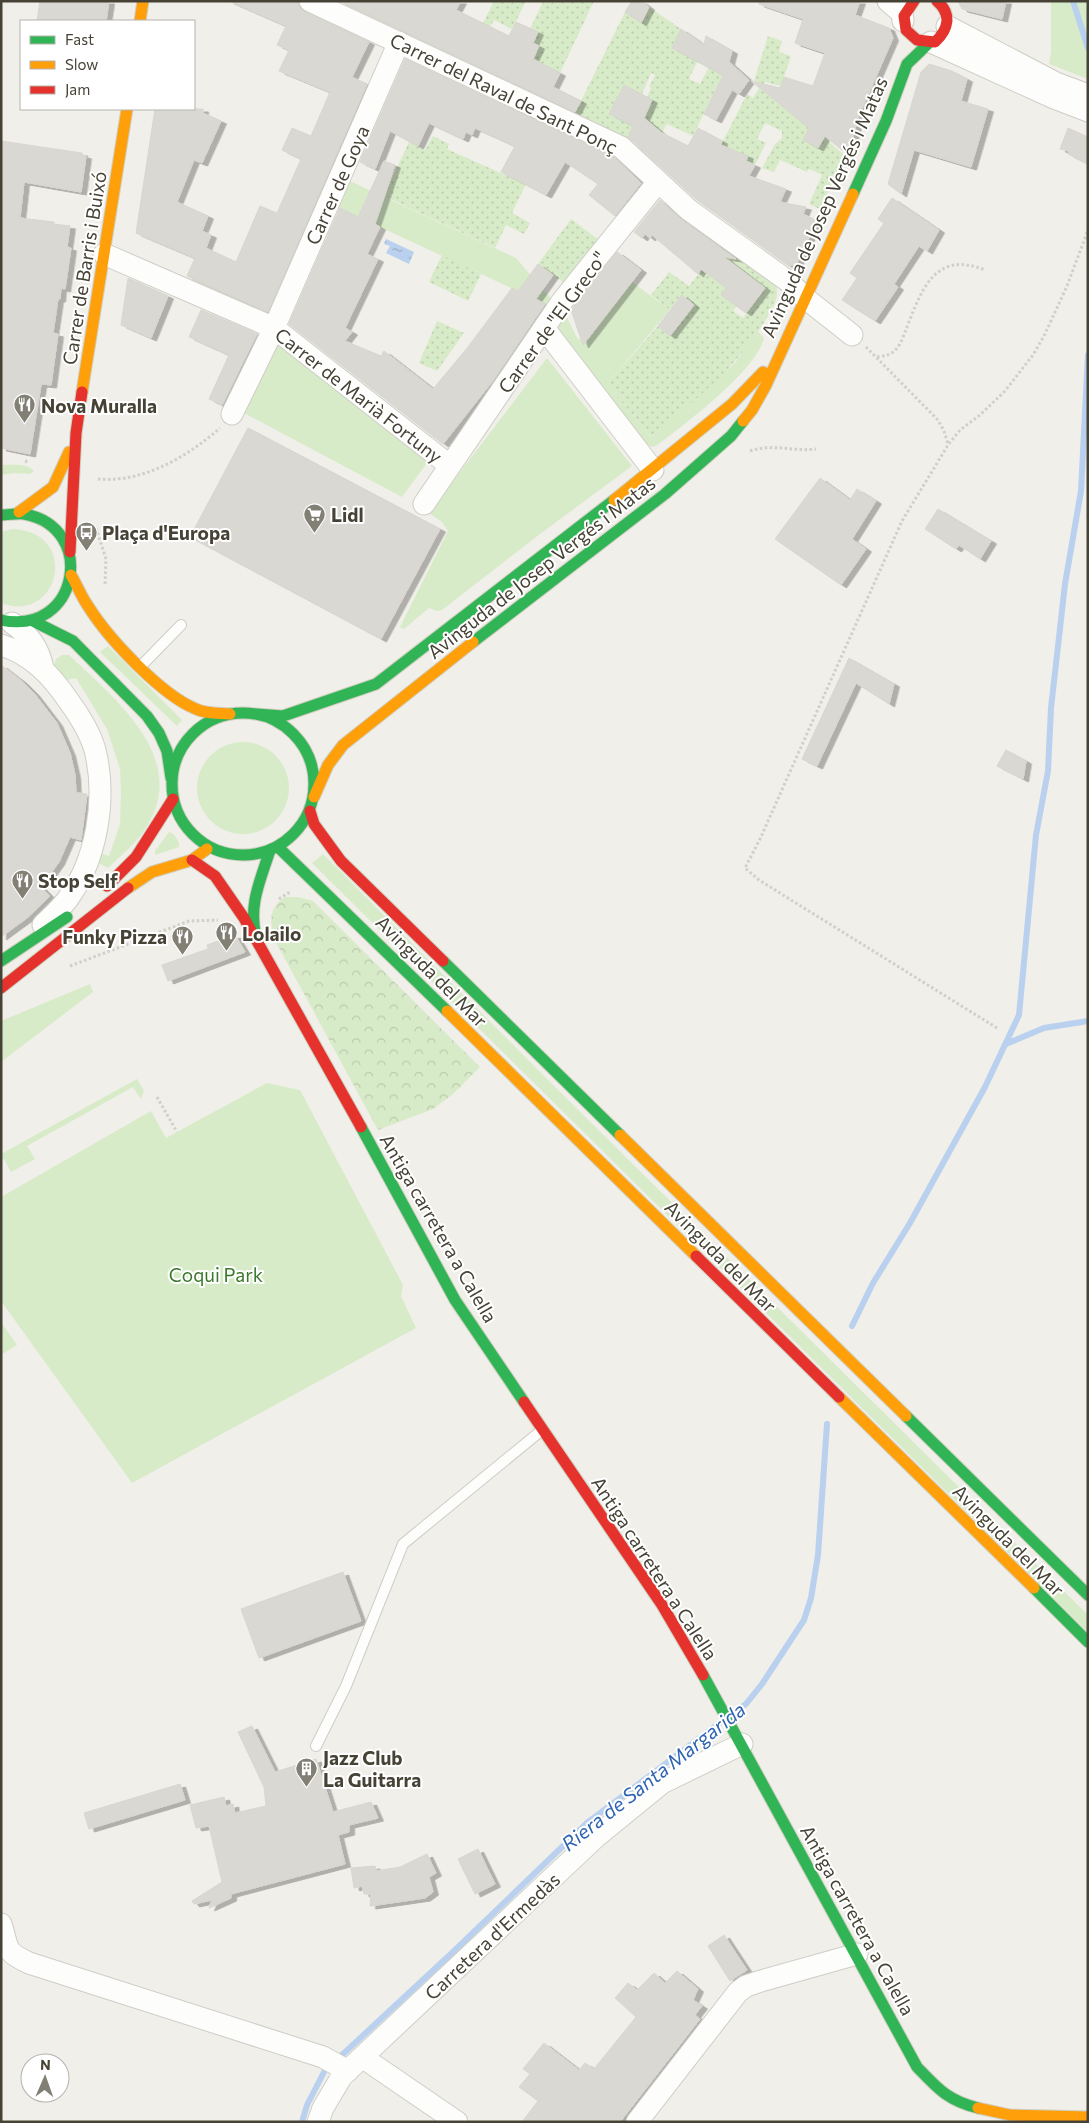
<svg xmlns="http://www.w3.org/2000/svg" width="1089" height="2123" font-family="Commissioner,sans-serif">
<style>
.green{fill:#d8ebc9}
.forest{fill:url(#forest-crowns)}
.garden{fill:url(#garden-dots);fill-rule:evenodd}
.water{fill:url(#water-ripples)}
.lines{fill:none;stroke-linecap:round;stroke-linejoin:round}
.stream{stroke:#b9d0ee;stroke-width:6}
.building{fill:#dad8d2;stroke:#d8d6cf;filter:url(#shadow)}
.lane-casing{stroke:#cecdc7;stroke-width:12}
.street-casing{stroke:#cecdc7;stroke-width:23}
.fast-casing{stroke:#cfcec0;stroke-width:13}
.slow-casing{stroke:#cfcec0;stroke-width:13}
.jam-casing{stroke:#cfcec0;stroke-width:13}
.path{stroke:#d1cfca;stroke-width:3;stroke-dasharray:2.5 2.5;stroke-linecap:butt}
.lane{stroke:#fdfdfc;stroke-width:10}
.street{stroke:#fdfdfc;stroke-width:21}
.fast{stroke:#30b455;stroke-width:11}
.slow{stroke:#ff9f0a;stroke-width:11}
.jam{stroke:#e5322d;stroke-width:11}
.labels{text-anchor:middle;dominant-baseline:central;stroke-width:4;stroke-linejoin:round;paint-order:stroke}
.street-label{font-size:19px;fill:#464235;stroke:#fff}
.poi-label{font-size:19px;font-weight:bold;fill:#464235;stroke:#fff;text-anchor:start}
.park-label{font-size:19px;fill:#397829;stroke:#fff}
.water-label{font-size:20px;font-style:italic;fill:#2f64b2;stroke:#fff}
</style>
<defs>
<pattern id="forest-crowns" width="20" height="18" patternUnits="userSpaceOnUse" patternTransform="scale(1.25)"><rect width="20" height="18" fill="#d8ebc9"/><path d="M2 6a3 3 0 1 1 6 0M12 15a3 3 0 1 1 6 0" fill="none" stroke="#bbcbad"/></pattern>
<pattern id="garden-dots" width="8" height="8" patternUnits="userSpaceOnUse" patternTransform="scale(1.25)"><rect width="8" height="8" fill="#d8ebc9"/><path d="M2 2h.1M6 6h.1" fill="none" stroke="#bbcbad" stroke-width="1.8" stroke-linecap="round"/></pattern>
<pattern id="water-ripples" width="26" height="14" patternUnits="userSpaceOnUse" patternTransform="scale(1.25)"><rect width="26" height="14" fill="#b9d0ee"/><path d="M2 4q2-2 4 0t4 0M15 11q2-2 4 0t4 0" fill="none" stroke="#98aac2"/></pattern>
<filter id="shadow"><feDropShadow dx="5.5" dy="3" stdDeviation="0" flood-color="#0004"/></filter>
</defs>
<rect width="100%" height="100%" fill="#f0efe9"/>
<path class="green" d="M1051,1h37v78l-39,-15 2,-12z
M350,181l166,77 37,43 -3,5 -211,-98z
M632,282l38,28 -63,74 44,53 84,-74 23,-32 6,7c-8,33 -78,85 -105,106l-6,3 -7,-2 -91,-116 9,-18 13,27 9,3z
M276,344l154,115 -28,38 -158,-84z
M547,358l85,108 -92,68 -98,76 -5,1 -8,-3 -25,21 -4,-2 48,-96 -6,-9 -13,-9z
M1,465c11,0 26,-2 33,6l-4,3 -15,-1 -14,2z
M12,529c69,2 48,96 -11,74v-71z
M108,646l74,74 -5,6 -77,-74z
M62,655h7c45,43 123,104 76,174 -9,15 -25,27 -37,39l-11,-6 2,-9 10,3 11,-32 1,-32 -1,-23 -13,-40 -31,-51 -9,2 -8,-3 -5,-12 2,-6z
M197 788a46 46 0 1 1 92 0a46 46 0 1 1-92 0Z
M169,832c6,2 11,9 10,15l-24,8v-4z
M323,854l220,221 545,540v17l-776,-769z
M90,984l3,8 -92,70v-41z
M137,1079l7,12 -3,8 -8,-12 -106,59 8,13 -24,13 -7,-13 -3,1v-6z
M267,1083l33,7 103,195 -2,11 15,32 -284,155 -131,-182v-104l150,-86 15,27z
M1,1322l16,23 -16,10z"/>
<path class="forest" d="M285,897h13l15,4 167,166 -28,28 -19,14 -55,21 -106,-195c-1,-19 -3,-26 13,-38z"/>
<path class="garden" d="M494,1h32l-14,28 -18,-9 -4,7 -7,-4z
M543,1h51l-34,72 -27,-14 6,-13 -6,-3 -3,-14z
M649,7l32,22 -9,19 26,12 -9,19 11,5 9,-17 14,7 -30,62 -26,-12 -5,9 -18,-15 8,-18 -5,-3 4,-9 -2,-1 6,-12 -4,-2 -9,21 -18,-9 -14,29 26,6 -11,23 -52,-26 52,-105 16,11z
M768,36l14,5 -3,11 12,4 -10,30 -16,-4 -1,3 -10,-4z
M759,88l51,39 -7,13 15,8 6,-11 21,19 -25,53 -11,-5 13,-29 -13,-6 -2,3 -27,-12 -6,12 -12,-4 13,-24 7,-6v-7l-17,-8 -8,16 9,4 -11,22 -36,-16 28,-55 6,4z
M433,136l16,8 -2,5 67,30 2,-2 10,7 -14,29 18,10 -6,11 -18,-9 -11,23 -111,-52 25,-54 16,8z
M571,219l28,21 -32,45 -29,-21z
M722,244l54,42c4,13 -5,24 -11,35 -30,49 -71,80 -114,116l-44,-53 51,-58 12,9 24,-30 -12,-10 -12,15 -19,-15 18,-23 20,14zM731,262l34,26 -22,30 -10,-7 4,-5 -11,-18z
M442,255l39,19 -13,27 -39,-19z
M437,321l27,12 -27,38 -18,-8z"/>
<path class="water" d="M386,239l28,13 -5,12 -23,-11 4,-7 -6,-2z"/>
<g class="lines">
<path class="stream" d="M1073,1l15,47
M1006,1044l38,-16 44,-7
M852,1326l21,-43 37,-60 75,-136 34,-72 17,-180 12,-64 3,-63 14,-124 16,-93 7,-136
M731,1715l15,-11 16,-20 42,-64 7,-22 7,-43 9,-131
M342,2055l112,-104 133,-128 134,-101
M302,2122l5,-17 17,-33"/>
</g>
<path class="building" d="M40,1h69l-3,20h-69z
M229,1h69l2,7 5,4 64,30 -17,35 15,7 -99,228 -81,-36 8,-18 -59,-25 19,-124h48v4l18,8 -19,42 -8,-3 -17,42 31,14 -6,15 9,4 -5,13 30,14 24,-56 17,7 24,-54 -19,-9 10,-22 19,8 19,-44 -51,-21 10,-21 -12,-5 9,-19z
M340,1h121l-5,9 53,26 7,-14 22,10 -5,11 6,3 -6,13 27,14 -7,14 28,14 -6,11z
M632,1h9l8,6 -8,16 -16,-11z
M759,1h101l-5,14 34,13 4,10 -35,80 -10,37 -23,-19 -7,12 -15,-8 6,-12 -58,-47 29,7 4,-11 29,9 12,-33 -30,-10 8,-24 -44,-15z
M958,1h48l-4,18 -40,-10z
M681,29l23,16 2,-9 26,15 -3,11 20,18 -10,14 -7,-4 -16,30 -12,-6 19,-39 -51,-27z
M405,59l209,98 27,26 -26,33 -26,-21 9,-11 -33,-22 -19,33 -45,-23 14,-26 -40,-18 -3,7 -6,-3 -3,7 -34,-16 -11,23 -28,-15 -15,38 -15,-7z
M929,64l23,7 15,8 -6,22 27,8 -17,58 -57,-17 -13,44 -13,-10 33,-112z
M624,85l28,15 -8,18 18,15 26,13 10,-18 24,13 -1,4 27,11 -2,5 9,4 -6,11 37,13 -6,13 26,5 -3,7 14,7 -20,42 -8,3 -92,-66 -69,-63 5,-11 -24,-12z
M1068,128l20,9v27l-20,-10 1,-3 -9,-2z
M1,141l81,12v2l4,1 -5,36 -57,-10 -4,36 34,4v2l16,2 -3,21 4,1 -6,41 -4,-1 -1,11h-2l-5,34 5,1 -7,51 -9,-1 -1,1 -11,69 -29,-6z
M384,161l11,4 -20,59 5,3 -13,27 11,5 -33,69 7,4 -7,9 36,15 3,-5 49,38 35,-42 44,-59 6,3 20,-27 15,11 -17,24 9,5 -53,78 -49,62 -154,-120 51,-116 18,9z
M892,198l47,32 -12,21 -8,-5 -25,38 4,3 -23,34 -33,-21 15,-22 -7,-5 34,-50 -6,-4z
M660,200l22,20 54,39 -12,-2 41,31 -19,25 -25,-18 5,-7 -25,-19 -3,5 -46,-39 -2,3 -5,-4 -3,4 -8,-6z
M617,252l24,18 -58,75 -12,-35z
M128,278l40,18 -17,42 -30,-13z
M682,295l12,10 -24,31 -12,-10z
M201,310l56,24 -35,71 -13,-6 20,-44 -40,-18z
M248,428l192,101 -59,110 -191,-102z
M820,478l30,22 7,-11 19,12 -24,38 14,10 -25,36 -66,-46z
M938,509l53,32 -11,18 -21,-14 -3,4 -31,-20z
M849,658l45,26 -5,20 -33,-21 -39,83 -15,-7z
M1,665l21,16 12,12 23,30 13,30 5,22 1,18 11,1 -6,46 -11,-3 -11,25 -18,25 9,9 -23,22 -26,19z
M1006,750l20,11 -3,18 -26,-13z
M235,935l10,17 -77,29 -6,-16 46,-16 -1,-4z
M343,1572l18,49 -102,37 -18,-49z
M252,1726l23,46 41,-13 17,53 38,-10 7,16 -29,7v7l-11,3 7,29 -114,30v4l-22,10 3,-8 -18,4 -2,-3 30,-19 -13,-56 -13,2 -6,-23 34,-8 2,9 7,-2 2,9 31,-7 -2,-19 -26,-55z
M180,1784l5,16 -96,29 -5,-16z
M478,1849l17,35 -20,10 -17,-35z
M427,1854l9,19 -7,4 4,15 -8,6 -55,8 1,-12h-7l-2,-8 -8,2 -3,-20 24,-2 1,5 24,-4z
M724,1935l23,35 -17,11 -22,-35z
M677,1971l21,18 -5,11 9,6 -7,9 5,4 -80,103h-98l16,-21 -19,-14 11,-13 -7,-5 21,-26 35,27 6,-7 9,6 42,-52 -21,-19 13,-15 9,7 17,-17 11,10z"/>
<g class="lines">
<defs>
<path id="lane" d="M142,665l39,-40
M316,1746l30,-60 57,-142 139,-114"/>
<path id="street" d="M310,1l311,146 68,63 99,71 17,17 47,37
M888,1l14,12 1,8
M947,26l109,57 32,12
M931,42l123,56 34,13
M104,254l170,74 175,137
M544,328l109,142
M232,414l42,-86 125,-286
M424,504l139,-204 95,-118
M12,623c17,12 27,24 31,46
M1,645c30,9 50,30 67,55 11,15 22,32 27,50 12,48 2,110 -28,150 -7,9 -16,17 -24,25
M1,1924c8,24 2,27 28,39l294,94 25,14
M362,2057l95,65
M318,2122l5,-14 19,-32 255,-240 65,-53 80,-39
M637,2122l101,-130 8,-6 15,-5 96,-27"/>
<path id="fast" d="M853,194l33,-73 21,-57 23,-22
M1,515c7,0 16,-2 23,-1 74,13 55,123 -23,106
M31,620l42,21 74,75 12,17 8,18 4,27
M473,642l192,-148 66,-58 12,-15
M172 784a71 71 0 1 1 142 0a71 71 0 1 1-142 0Z
M256,714l27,2 93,-32 238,-184
M278,847l169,164
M256,936c-8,-31 5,-57 14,-86
M1,961l66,-44
M443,961l177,174
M361,1127l94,173 69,102
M906,1416l182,179
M1034,1588l54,54
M703,1675l214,392c20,21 31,34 61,41"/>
<path id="slow" d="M140,21l3,-20
M82,392l45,-283
M743,421l9,-11 14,-25 87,-191
M614,500l118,-96 31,-32
M19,512l34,-25 16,-35
M71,575c6,10 10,21 17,31 20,32 73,89 108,103 10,5 23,4 34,5
M314,797l14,-32 15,-20 130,-103
M128,888l24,-16 40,-12 15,-11
M447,1011l249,245
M620,1135l286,281
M839,1397l195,191
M978,2108l32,7 78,2"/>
<path id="jam" d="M914,1l-10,15 2,14 11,10 18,2c14,-13 17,-28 2,-41
M70,552l6,-119 6,-41
M310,811l4,13 27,37 102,100
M192,860l23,16 29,42 117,209
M107,886l29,-29 37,-58
M1,988l127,-100
M696,1256l143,141
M524,1402l138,203 41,70"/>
</defs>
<use href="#lane" class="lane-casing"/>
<use href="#street" class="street-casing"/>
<use href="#fast" class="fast-casing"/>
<use href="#slow" class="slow-casing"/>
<use href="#jam" class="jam-casing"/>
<path class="path" d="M866,347l72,73 6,11 4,13
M877,357c8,-1 15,-2 20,-9 5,-6 7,-14 10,-21 15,-38 28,-77 78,-57
M750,451c25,-8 41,1 66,-2
M25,461l3,1
M98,479c45,4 89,-22 122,-51
M96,528l10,31 -1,26
M279,899l9,-6 3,1
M70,966l119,-45 29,-1
M997,1028l-238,-148 -14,-12 15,-29 142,-318 46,-76 12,-15 20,-15 25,-24 28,-36 11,-19 23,-50 21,-56
M157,1097l20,35"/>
<use href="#lane" class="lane"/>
<use href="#street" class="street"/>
<use href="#fast" class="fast"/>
<use href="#slow" class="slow"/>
<use href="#jam" class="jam"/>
</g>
<defs>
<symbol id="restaurant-pin" viewBox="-11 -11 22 30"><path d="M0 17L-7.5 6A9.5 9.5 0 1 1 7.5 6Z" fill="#827f74" stroke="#fff"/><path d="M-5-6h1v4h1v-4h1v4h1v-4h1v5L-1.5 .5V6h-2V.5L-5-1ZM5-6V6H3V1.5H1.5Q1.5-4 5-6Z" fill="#fff"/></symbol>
<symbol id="supermarket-pin" viewBox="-11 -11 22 30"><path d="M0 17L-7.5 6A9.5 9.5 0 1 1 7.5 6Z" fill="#827f74" stroke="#fff"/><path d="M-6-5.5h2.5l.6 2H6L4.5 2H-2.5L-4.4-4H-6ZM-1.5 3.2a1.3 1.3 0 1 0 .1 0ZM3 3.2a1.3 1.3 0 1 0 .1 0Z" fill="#fff"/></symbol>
<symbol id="bus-pin" viewBox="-11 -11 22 30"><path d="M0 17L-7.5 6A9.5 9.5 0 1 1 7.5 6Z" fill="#827f74" stroke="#fff"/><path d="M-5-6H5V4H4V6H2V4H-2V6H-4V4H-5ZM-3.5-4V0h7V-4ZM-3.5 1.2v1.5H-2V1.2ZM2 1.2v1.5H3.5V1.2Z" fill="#fff"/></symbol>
<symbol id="building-pin" viewBox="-11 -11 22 30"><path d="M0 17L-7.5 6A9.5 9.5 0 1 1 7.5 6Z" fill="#827f74" stroke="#fff"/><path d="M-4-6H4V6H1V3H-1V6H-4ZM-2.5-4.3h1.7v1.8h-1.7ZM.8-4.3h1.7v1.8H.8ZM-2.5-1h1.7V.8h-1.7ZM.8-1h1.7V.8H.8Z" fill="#fff"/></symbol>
</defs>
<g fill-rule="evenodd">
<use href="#restaurant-pin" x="12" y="392" width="25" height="34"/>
<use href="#supermarket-pin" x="302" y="502" width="25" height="34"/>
<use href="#bus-pin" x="74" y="520" width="25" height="34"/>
<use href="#restaurant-pin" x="10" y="868" width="25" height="34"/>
<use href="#restaurant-pin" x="214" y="920" width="25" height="34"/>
<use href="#restaurant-pin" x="170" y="924" width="25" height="34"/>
<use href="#building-pin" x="294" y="1756" width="25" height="34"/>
</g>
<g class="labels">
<g class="street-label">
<text transform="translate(504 93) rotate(26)">Carrer del Raval de Sant Ponç</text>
<text transform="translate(337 185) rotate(-66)">Carrer de Goya</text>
<text transform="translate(824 207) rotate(-66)">Avinguda de Josep Vergés i Matas</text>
<text transform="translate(84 268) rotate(-81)">Carrer de Barris i Buixó</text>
<text transform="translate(552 322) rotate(-54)">Carrer de "El Greco"</text>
<text transform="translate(359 395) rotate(38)">Carrer de Marià Fortuny</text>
<text transform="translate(541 567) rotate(-38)">Avinguda de Josep Vergés i Matas</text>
<text transform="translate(432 971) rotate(45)">Avinguda del Mar</text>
<text transform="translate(439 1228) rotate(60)">Antiga carretera a Calella</text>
<text transform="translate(721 1256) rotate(45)">Avinguda del Mar</text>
<text transform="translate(1009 1540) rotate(45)">Avinguda del Mar</text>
<text transform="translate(655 1568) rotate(57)">Antiga carretera a Calella</text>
<text transform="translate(858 1920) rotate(61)">Antiga carretera a Calella</text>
<text transform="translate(492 1936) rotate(-43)">Carretera d'Ermedàs</text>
</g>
<g class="poi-label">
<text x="41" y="405">Nova Muralla</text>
<text x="331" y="514">Lidl</text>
<text x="102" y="532">Plaça d'Europa</text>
<text x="38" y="880">Stop Self</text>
<text x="242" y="933">Lolailo</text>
<text x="167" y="936" text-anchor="end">Funky Pizza</text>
<text x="323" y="1757">Jazz Club<tspan x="323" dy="22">La Guitarra</tspan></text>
</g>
<g class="park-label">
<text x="216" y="1274">Coqui Park</text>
</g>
<g class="water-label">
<text transform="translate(653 1776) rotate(-38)">Riera de Santa Margarida</text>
</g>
</g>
<rect width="1089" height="2123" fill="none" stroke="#464235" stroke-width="5"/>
<rect x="20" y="20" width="175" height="90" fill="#ffffff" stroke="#b5b3ae"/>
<rect x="30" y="36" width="25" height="8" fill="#30b455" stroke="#b5b3ae"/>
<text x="65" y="45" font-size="15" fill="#464235">Fast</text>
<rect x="30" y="61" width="25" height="8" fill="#ff9f0a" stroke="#b5b3ae"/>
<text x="65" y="70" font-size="15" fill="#464235">Slow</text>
<rect x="30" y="86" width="25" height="8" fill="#e5322d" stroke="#b5b3ae"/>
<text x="65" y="95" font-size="15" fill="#464235">Jam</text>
<g transform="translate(45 2078) rotate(2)"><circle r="24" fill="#ffffff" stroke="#b5b3ae"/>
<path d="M0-4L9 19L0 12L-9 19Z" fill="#827f74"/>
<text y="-8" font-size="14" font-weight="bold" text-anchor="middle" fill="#464235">N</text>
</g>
</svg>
